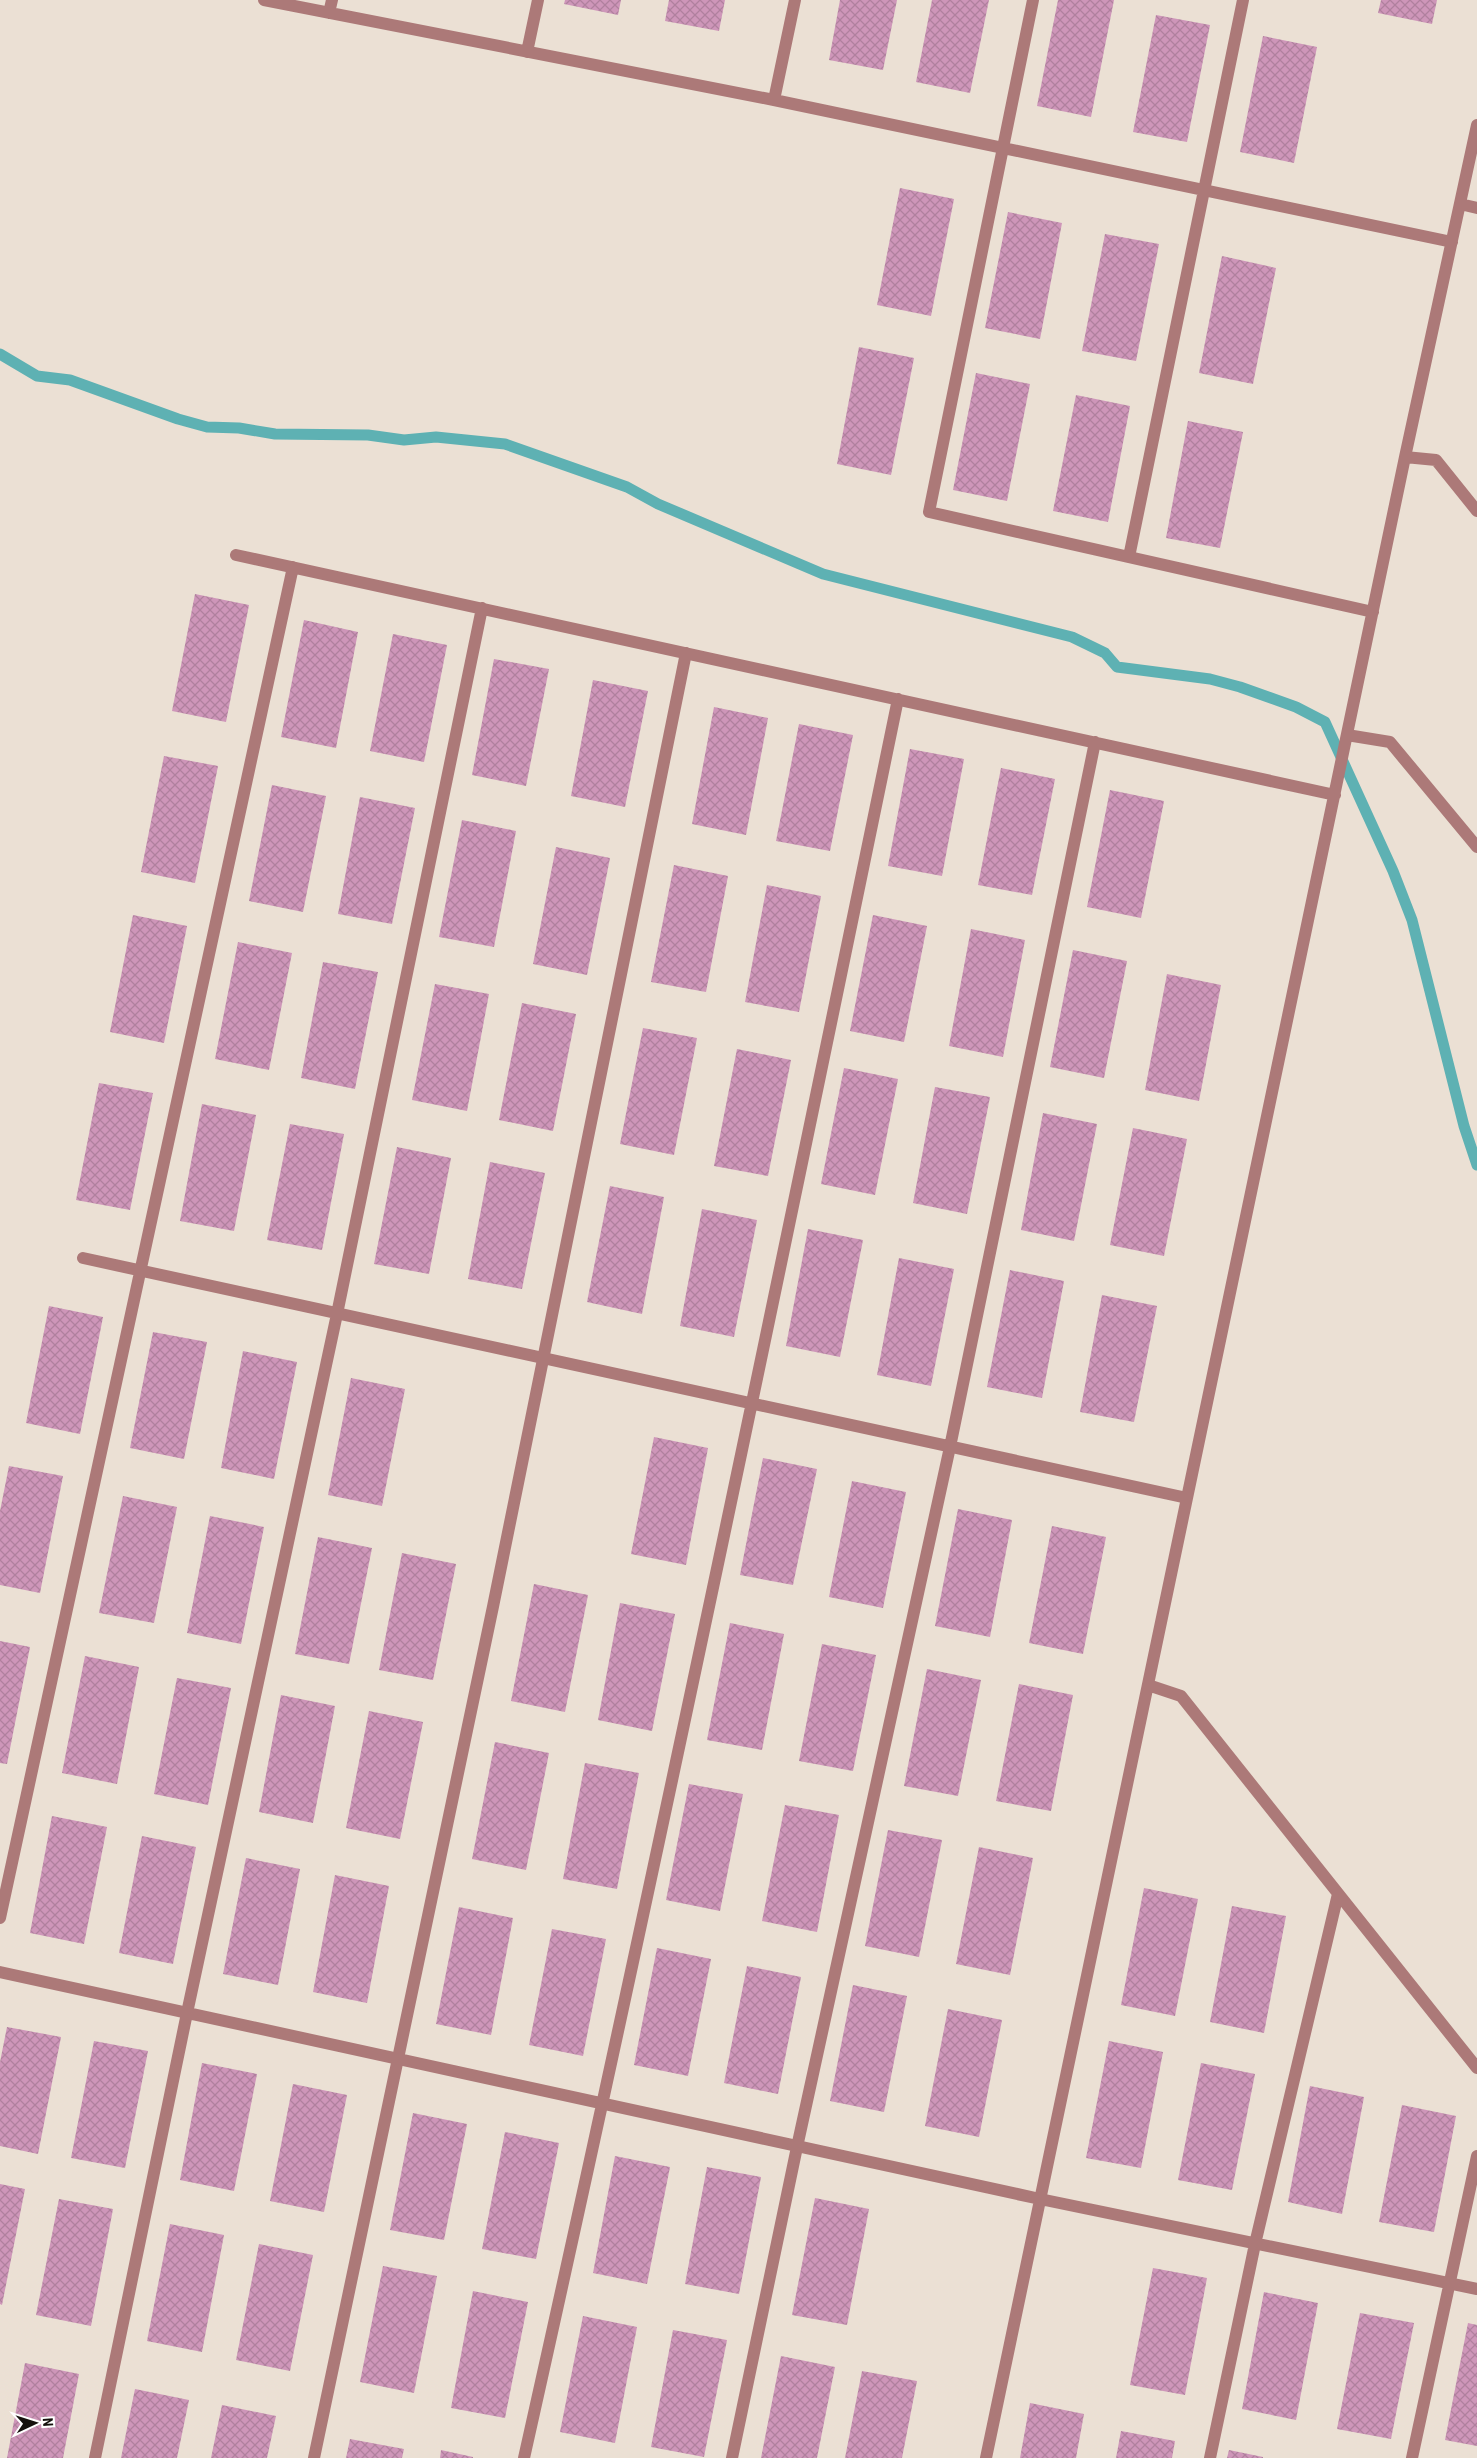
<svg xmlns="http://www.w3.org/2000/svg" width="1477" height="2458" font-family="'Roboto Condensed',sans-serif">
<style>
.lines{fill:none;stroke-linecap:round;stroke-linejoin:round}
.stream{stroke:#5eb1b3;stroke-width:11}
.building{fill:url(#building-cross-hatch)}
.street{stroke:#ac7978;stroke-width:12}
</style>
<defs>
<pattern id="building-cross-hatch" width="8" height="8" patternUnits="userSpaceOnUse" patternTransform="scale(1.25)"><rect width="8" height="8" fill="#ce96b9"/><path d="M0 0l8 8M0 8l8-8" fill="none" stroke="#b0809e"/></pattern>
</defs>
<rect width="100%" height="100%" fill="#ebe0d4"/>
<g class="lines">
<path class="stream" d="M0,354l37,22 33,4 108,39 29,8 32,1 36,6 93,1 36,5 32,-3 69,7 122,43 31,17 165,70 249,63 33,16 12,14 93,12 30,8 56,20 29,15 68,149 19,49 52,206 13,39"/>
</g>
<path class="building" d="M565,0h56l-3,15 -54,-11z
M669,0h56l-6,31 -54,-10z
M840,0h57l-14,70 -54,-10z
M932,0h57l-19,93 -54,-11z
M1058,0h56l-23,117 -54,-11z
M1381,0h56l-5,24 -54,-11z
M1156,15l54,10 -23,117 -54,-10z
M1263,36l54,11 -23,116 -54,-11z
M900,188l54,11 -23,117 -54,-11z
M1008,212l54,11 -22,116 -55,-11z
M1105,234l54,10 -23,117 -54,-10z
M1222,256l54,12 -23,116 -54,-11z
M859,347l55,11 -23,117 -54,-11z
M976,373l54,11 -23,117 -54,-11z
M1076,395l54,11 -22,116 -55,-11z
M1188,421l55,11 -23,116 -54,-10z
M195,594l54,11 -23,117 -54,-11z
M304,620l54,12 -22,116 -55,-11z
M393,634l54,11 -23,117 -54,-11z
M494,659l55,10 -23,117 -54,-11z
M593,680l55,11 -23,116 -54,-11z
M714,707l54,11 -22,117 -54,-11z
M799,724l54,11 -23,116 -54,-10z
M910,749l54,10 -22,117 -54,-10z
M164,756l54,10 -23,117 -54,-11z
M1001,768l54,11 -23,116 -54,-10z
M272,785l54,11 -23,116 -54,-11z
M1110,790l54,11 -23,117 -54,-11z
M360,797l55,11 -23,116 -54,-10z
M462,820l54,11 -22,116 -55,-10z
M556,847l54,11 -23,117 -54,-11z
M674,865l54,11 -22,116 -55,-10z
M767,885l54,11 -22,116 -54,-10z
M133,915l54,11 -23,117 -54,-11z
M873,915l54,11 -23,116 -54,-11z
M971,929l54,11 -22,117 -54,-11z
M238,942l54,11 -23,117 -54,-11z
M1073,950l54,11 -23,117 -54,-11z
M323,962l55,10 -23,117 -54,-11z
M1167,974l54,11 -22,116 -54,-11z
M435,984l54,10 -22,117 -55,-11z
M522,1003l54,11 -23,117 -54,-11z
M643,1028l54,10 -23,117 -54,-11z
M737,1049l54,11 -23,116 -54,-10z
M844,1068l54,11 -23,116 -54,-11z
M99,1083l54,10 -23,117 -54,-10z
M935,1087l55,10 -23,117 -54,-11z
M202,1104l54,11 -22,116 -54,-10z
M1043,1113l54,11 -23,117 -53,-11z
M290,1124l54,10 -22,116 -55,-10z
M1133,1128l54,11 -23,117 -54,-11z
M397,1147l54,11 -22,116 -55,-10z
M490,1162l55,11 -23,116 -54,-10z
M610,1186l54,11 -22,117 -55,-12z
M702,1209l55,11 -23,117 -54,-11z
M808,1229l55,11 -23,117 -54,-11z
M899,1258l55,11 -23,117 -54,-11z
M1010,1270l54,11 -22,117 -55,-11z
M1102,1295l55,11 -23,116 -54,-10z
M49,1306l54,11 -23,117 -54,-11z
M153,1332l54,10 -23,117 -54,-11z
M243,1351l54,11 -23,117 -53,-11z
M351,1378l54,11 -23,117 -54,-11z
M654,1437l54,11 -22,117 -55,-11z
M763,1458l54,11 -24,116 -53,-10z
M9,1466l54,10 -23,117 -40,-8v-74z
M852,1481l54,11 -23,116 -54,-11z
M123,1496l54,11 -23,116 -55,-10z
M958,1509l54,11 -22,117 -55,-11z
M210,1516l54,11 -23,117 -54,-11z
M1052,1526l54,11 -23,117 -54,-11z
M318,1537l54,11 -23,116 -54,-10z
M402,1553l54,11 -23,116 -54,-10z
M534,1584l54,11 -23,117 -54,-11z
M620,1603l55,11 -23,117 -54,-11z
M730,1623l54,11 -22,116 -55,-10z
M0,1641l30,6 -23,117 -7,-1z
M822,1644l54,11 -23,116 -54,-10z
M85,1656l54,11 -22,117 -55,-11z
M927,1669l54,11 -23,116 -54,-10z
M177,1678l54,10 -23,117 -54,-11z
M1019,1684l54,11 -22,116 -55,-10z
M281,1695l54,11 -22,117 -54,-11z
M369,1711l54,11 -23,117 -54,-11z
M495,1742l54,11 -23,117 -54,-11z
M585,1763l54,10 -22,116 -54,-10z
M689,1784l54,10 -23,117 -54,-11z
M785,1805l54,10 -22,117 -55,-11z
M52,1816l55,11 -23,117 -54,-11z
M888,1830l54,10 -23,117 -54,-11z
M142,1836l54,11 -23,117 -54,-11z
M979,1847l54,11 -23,117 -54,-11z
M246,1858l54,11 -22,116 -55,-11z
M335,1875l54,11 -22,117 -54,-11z
M1144,1888l54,11 -23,117 -54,-11z
M1232,1906l54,10 -22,117 -54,-11z
M459,1907l54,11 -22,117 -55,-11z
M552,1929l54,10 -23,117 -54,-11z
M657,1948l54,11 -23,117 -54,-11z
M747,1966l54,11 -23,117 -54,-11z
M853,1985l54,11 -23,116 -54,-11z
M948,2009l54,11 -23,117 -54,-11z
M7,2027l54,10 -23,117 -38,-8v-84z
M94,2041l54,10 -23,117 -54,-10z
M1109,2041l54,11 -22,116 -55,-10z
M202,2063l55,11 -23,117 -54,-11z
M1201,2063l54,11 -23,116 -54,-10z
M293,2084l54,11 -23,117 -54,-11z
M1310,2086l54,11 -22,117 -54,-12z
M1402,2105l54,11 -22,116 -55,-10z
M413,2113l54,11 -23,116 -54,-10z
M505,2132l54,11 -23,116 -54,-10z
M615,2156l55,11 -23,117 -54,-11z
M707,2167l54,10 -22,117 -54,-10z
M0,2184l25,5 -23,116 -2,-1z
M815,2198l54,11 -22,116 -55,-10z
M59,2199l54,10 -22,117 -55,-11z
M170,2224l54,11 -22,117 -55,-11z
M259,2244l54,11 -23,116 -54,-11z
M383,2266l54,10 -23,117 -54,-11z
M1153,2268l54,10 -22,117 -55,-10z
M473,2291l55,11 -23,116 -54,-10z
M1264,2292l54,11 -22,117 -54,-11z
M1360,2313l54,10 -23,116 -54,-10z
M583,2316l54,11 -22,116 -55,-11z
M1468,2323l9,2v121l-32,-6z
M673,2330l54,10 -23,117 -53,-10z
M781,2356l54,11 -18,91h-56z
M25,2363l54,11 -16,84h-56z
M862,2371l55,10 -15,77h-57z
M135,2389l54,11 -12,58h-56z
M1030,2403l54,11 -8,44h-56z
M222,2405l54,11 -9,42h-56z
M1121,2431l54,10 -3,17h-56z
M350,2439l54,10 -2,9h-56z
M441,2450l32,7v1h-33z
M1229,2450l34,7v1h-36z"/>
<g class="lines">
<path class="street" d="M264,0l510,100 678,142
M1033,0l-104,512 444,100
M329,13l3,-13
M527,52l11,-52
M774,100l21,-100
M1460,204l17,4
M1405,457l31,3 41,51
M236,555l1099,240
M1129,557l114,-557
M1347,735l43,7 87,105
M83,1258l1104,240
M1148,1685l33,11 296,372
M0,1918l293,-1351
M0,1972l1040,227 437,90
M95,2458l92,-445 150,-699 145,-706
M314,2458c129,-601 252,-1202 372,-1805
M524,2458c131,-585 253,-1172 374,-1759
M732,2458l65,-311 153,-700 145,-705
M986,2458l419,-2001 72,-332
M1210,2458l45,-214 83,-350
M1412,2458l65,-302"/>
</g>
<g transform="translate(35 2423) rotate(86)" stroke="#ffffff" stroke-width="4" paint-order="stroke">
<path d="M0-4L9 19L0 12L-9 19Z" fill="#14110d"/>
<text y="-8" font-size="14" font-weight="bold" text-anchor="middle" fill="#14110d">N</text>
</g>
</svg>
